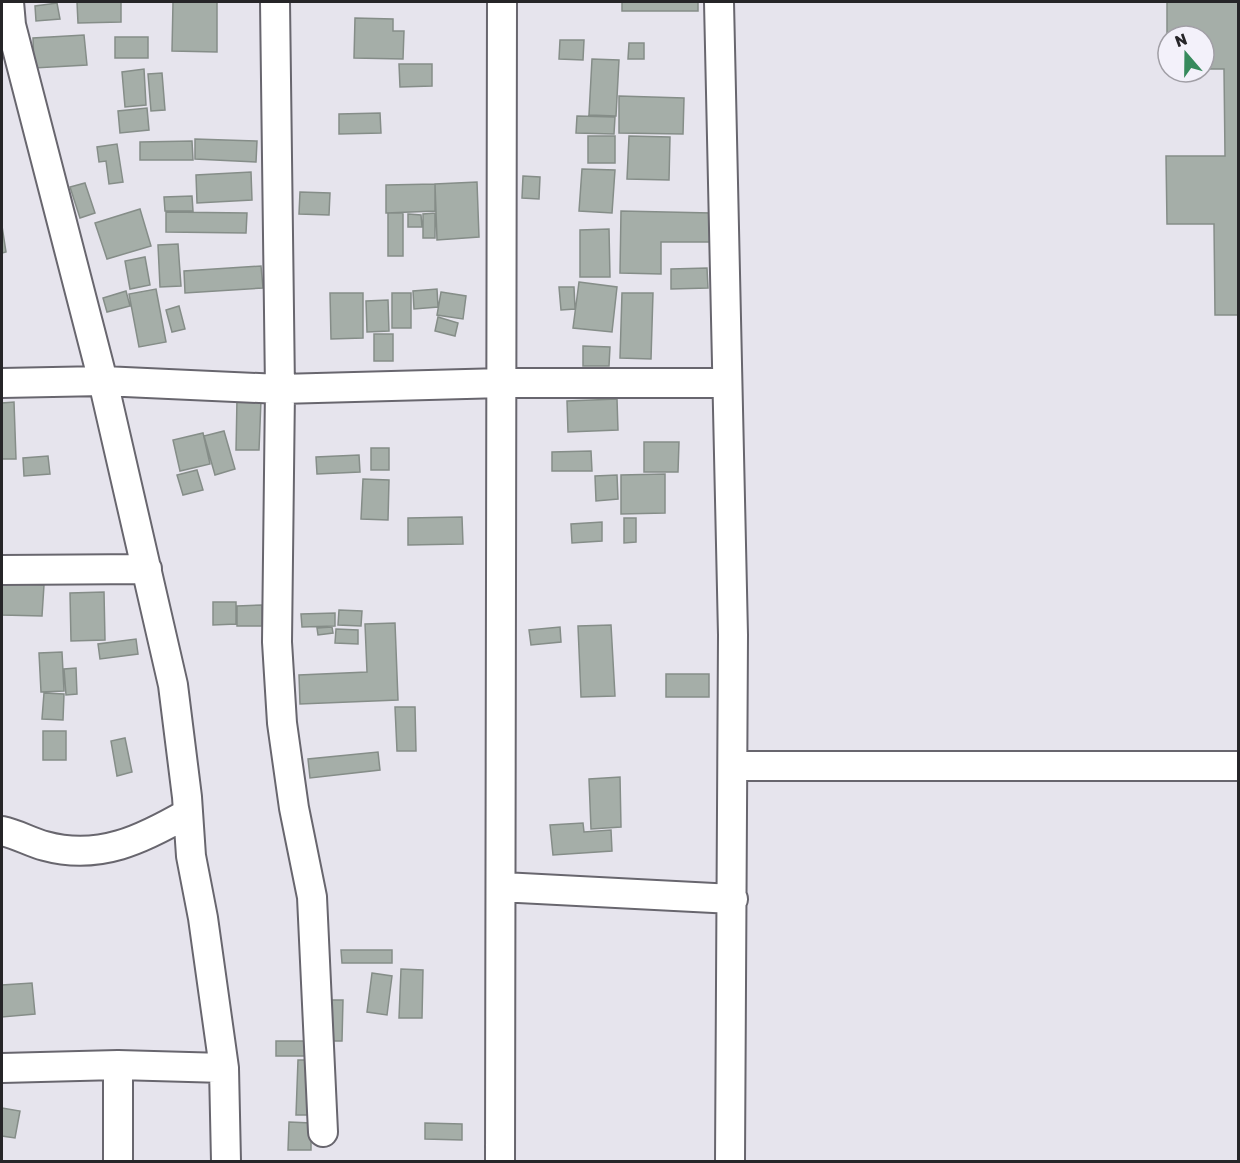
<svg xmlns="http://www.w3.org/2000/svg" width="1240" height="1163" font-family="Rubik,sans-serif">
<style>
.building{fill:#a5aea8;stroke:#858d88;stroke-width:1.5}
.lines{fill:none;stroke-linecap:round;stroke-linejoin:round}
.minor-casing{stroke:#68666e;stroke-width:32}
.minor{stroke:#fff;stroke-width:28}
</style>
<rect width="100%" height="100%" fill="#e6e4ed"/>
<path class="building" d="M77,2h44v20l-43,1z
M173,2h44v50l-45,-1z
M622,2h76v9h-76z
M1167,2h71v313h-23l-1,-91h-47l-1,-68h59l-1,-87h-20v-33h-36l-1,33z
M57,3l3,16 -24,2 -1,-15z
M355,18l38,1v12h11l-1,28 -49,-1z
M84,35l3,30 -53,3 -1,-30z
M115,37h33v21h-33z
M560,40h24l-1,20 -24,-1z
M629,43h15v16h-16z
M592,59l27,1 -3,56 -27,-1z
M399,64h33v22l-32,1z
M144,69l2,36 -21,2 -3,-35z
M162,73l3,37 -14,1 -3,-37z
M619,96l65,2 -1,36 -64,-1z
M147,108l2,22 -29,3 -2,-22z
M380,113l1,20 -42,1v-20z
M577,116l38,1 -1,17 -38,-1z
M588,136h27v27h-27z
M629,136l41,1 -1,43 -42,-1z
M195,139l62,2 -1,21 -61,-3z
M192,141l1,19h-53v-18z
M117,144l6,38 -14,2 -3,-23 -7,1 -2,-15z
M582,169l33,1 -3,43 -33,-2z
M251,172l1,28 -55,3 -1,-28z
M523,176l17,1 -1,22 -17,-1z
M477,182l2,55 -42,3 -2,-56z
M85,183l10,30 -15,5 -10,-31z
M435,184v27l-49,2v-28z
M300,192l30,1 -1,22 -30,-1z
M192,196l1,15h-28l-1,-14z
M140,209l11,37 -44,13 -12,-36z
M621,211l90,2v29h-50v32l-41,-1z
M166,212l81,1 -1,20 -80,-1z
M388,213h15v43h-15z
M435,213v25h-12v-24z
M408,214l13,1 1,12h-14z
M2,226l4,26 -4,1z
M609,229l1,48h-30v-47z
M178,244l3,42 -21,1 -2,-42z
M145,257l5,28 -20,4 -5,-28z
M261,266l2,22 -78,5 -1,-22z
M707,268l1,20 -37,1v-20z
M579,282l38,5 -5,45 -39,-4z
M559,287h15l1,22 -14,1z
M156,289l10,53 -27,5 -10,-53z
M437,289l1,18 -24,2 -1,-18z
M126,291l4,15 -23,6 -4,-14z
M441,292l25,4 -3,23 -26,-4z
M330,293h33v45l-32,1z
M392,293h19v35h-19z
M622,293h31l-2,66 -31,-1z
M388,300l1,31 -22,1 -1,-31z
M179,306l6,23 -13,3 -6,-22z
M438,317l20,6 -3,13 -20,-5z
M374,334h19v27h-19z
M583,346l27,1 -1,19h-26z
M237,399l24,1 -2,50h-23z
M617,399l1,31 -50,2 -1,-31z
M14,402l2,57h-14v-56z
M224,431l11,38 -20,6 -11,-39z
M203,433l7,31 -30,7 -7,-31z
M644,442h35l-1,30h-34z
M371,448h18v22h-18z
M591,451l1,20h-40v-19z
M359,455l1,17 -43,2 -1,-17z
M48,456l2,18 -26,2 -1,-18z
M197,470l6,20 -20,5 -6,-20z
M665,474v39l-44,1v-39z
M617,475l1,24 -22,2 -1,-25z
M363,479l26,1 -1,40 -27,-1z
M462,517l1,27 -55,1v-27z
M624,518h12v24l-12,1z
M602,522v19l-30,2 -1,-19z
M2,583l42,2 -2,31 -40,-1z
M104,592l1,48 -34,1 -1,-48z
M213,602h23v22l-23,1z
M262,605v21h-25v-20z
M339,610l23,1 -1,15 -23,-1z
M335,613v13l-33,1 -1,-13z
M395,623l3,77 -98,4 -1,-29 68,-3 -2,-48z
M611,625l4,71 -34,1 -3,-71z
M332,627l1,6 -15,2 -1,-7z
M560,627l1,15 -30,3 -2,-15z
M336,629l22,1v14l-23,-1z
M136,639l2,15 -38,5 -2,-15z
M62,652l2,39 -23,1 -2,-39z
M76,668l1,26 -11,1 -2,-26z
M666,674h43v23h-43z
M44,693l20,1 -1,26 -21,-1z
M395,707h20l1,44h-19z
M43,731h23v29h-23z
M125,738l7,34 -15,4 -6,-35z
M378,752l2,18 -70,8 -2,-19z
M620,777l1,50 -30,2 -2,-50z
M583,823l1,9 27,-2 1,21 -59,4 -3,-30z
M341,950h51v13h-50z
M401,969l22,1 -1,48h-23z
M372,973l20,3 -5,39 -20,-3z
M32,983l3,31 -33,3v-32z
M331,1000h12l-1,41h-12z
M276,1041h41v15h-41z
M298,1060h20l-2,55h-20z
M2,1108l18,3 -5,27 -13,-2z
M289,1122l22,1v27h-23z
M425,1123l37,1v16l-37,-1z"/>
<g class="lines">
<defs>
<path id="minor" d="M9,2l2,23 92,356 70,304 14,112 4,59 12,62 21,150 2,94
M275,2l5,387 -3,253 5,81 12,85 18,89 11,235
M719,2l14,633 -3,527
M2,383l101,-2 177,8 223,-6h224
M2,570l145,-1
M733,766h505
M2,831c15,3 28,11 43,15 54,15 98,-7 143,-33
M501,887l232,12
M118,1065v97
M2,1068l116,-3 106,3
M500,1162l2,-1160"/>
</defs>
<use href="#minor" class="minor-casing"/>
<use href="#minor" class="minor"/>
</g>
<rect width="1240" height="1163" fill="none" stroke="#262528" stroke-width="6"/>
<g transform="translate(1186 54) rotate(340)"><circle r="28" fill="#f3f1fa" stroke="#a19fa6" stroke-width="1.5"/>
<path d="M0-4.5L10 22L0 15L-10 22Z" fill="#368a5c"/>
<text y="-9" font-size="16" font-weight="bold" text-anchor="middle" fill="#262528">N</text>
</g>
</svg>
